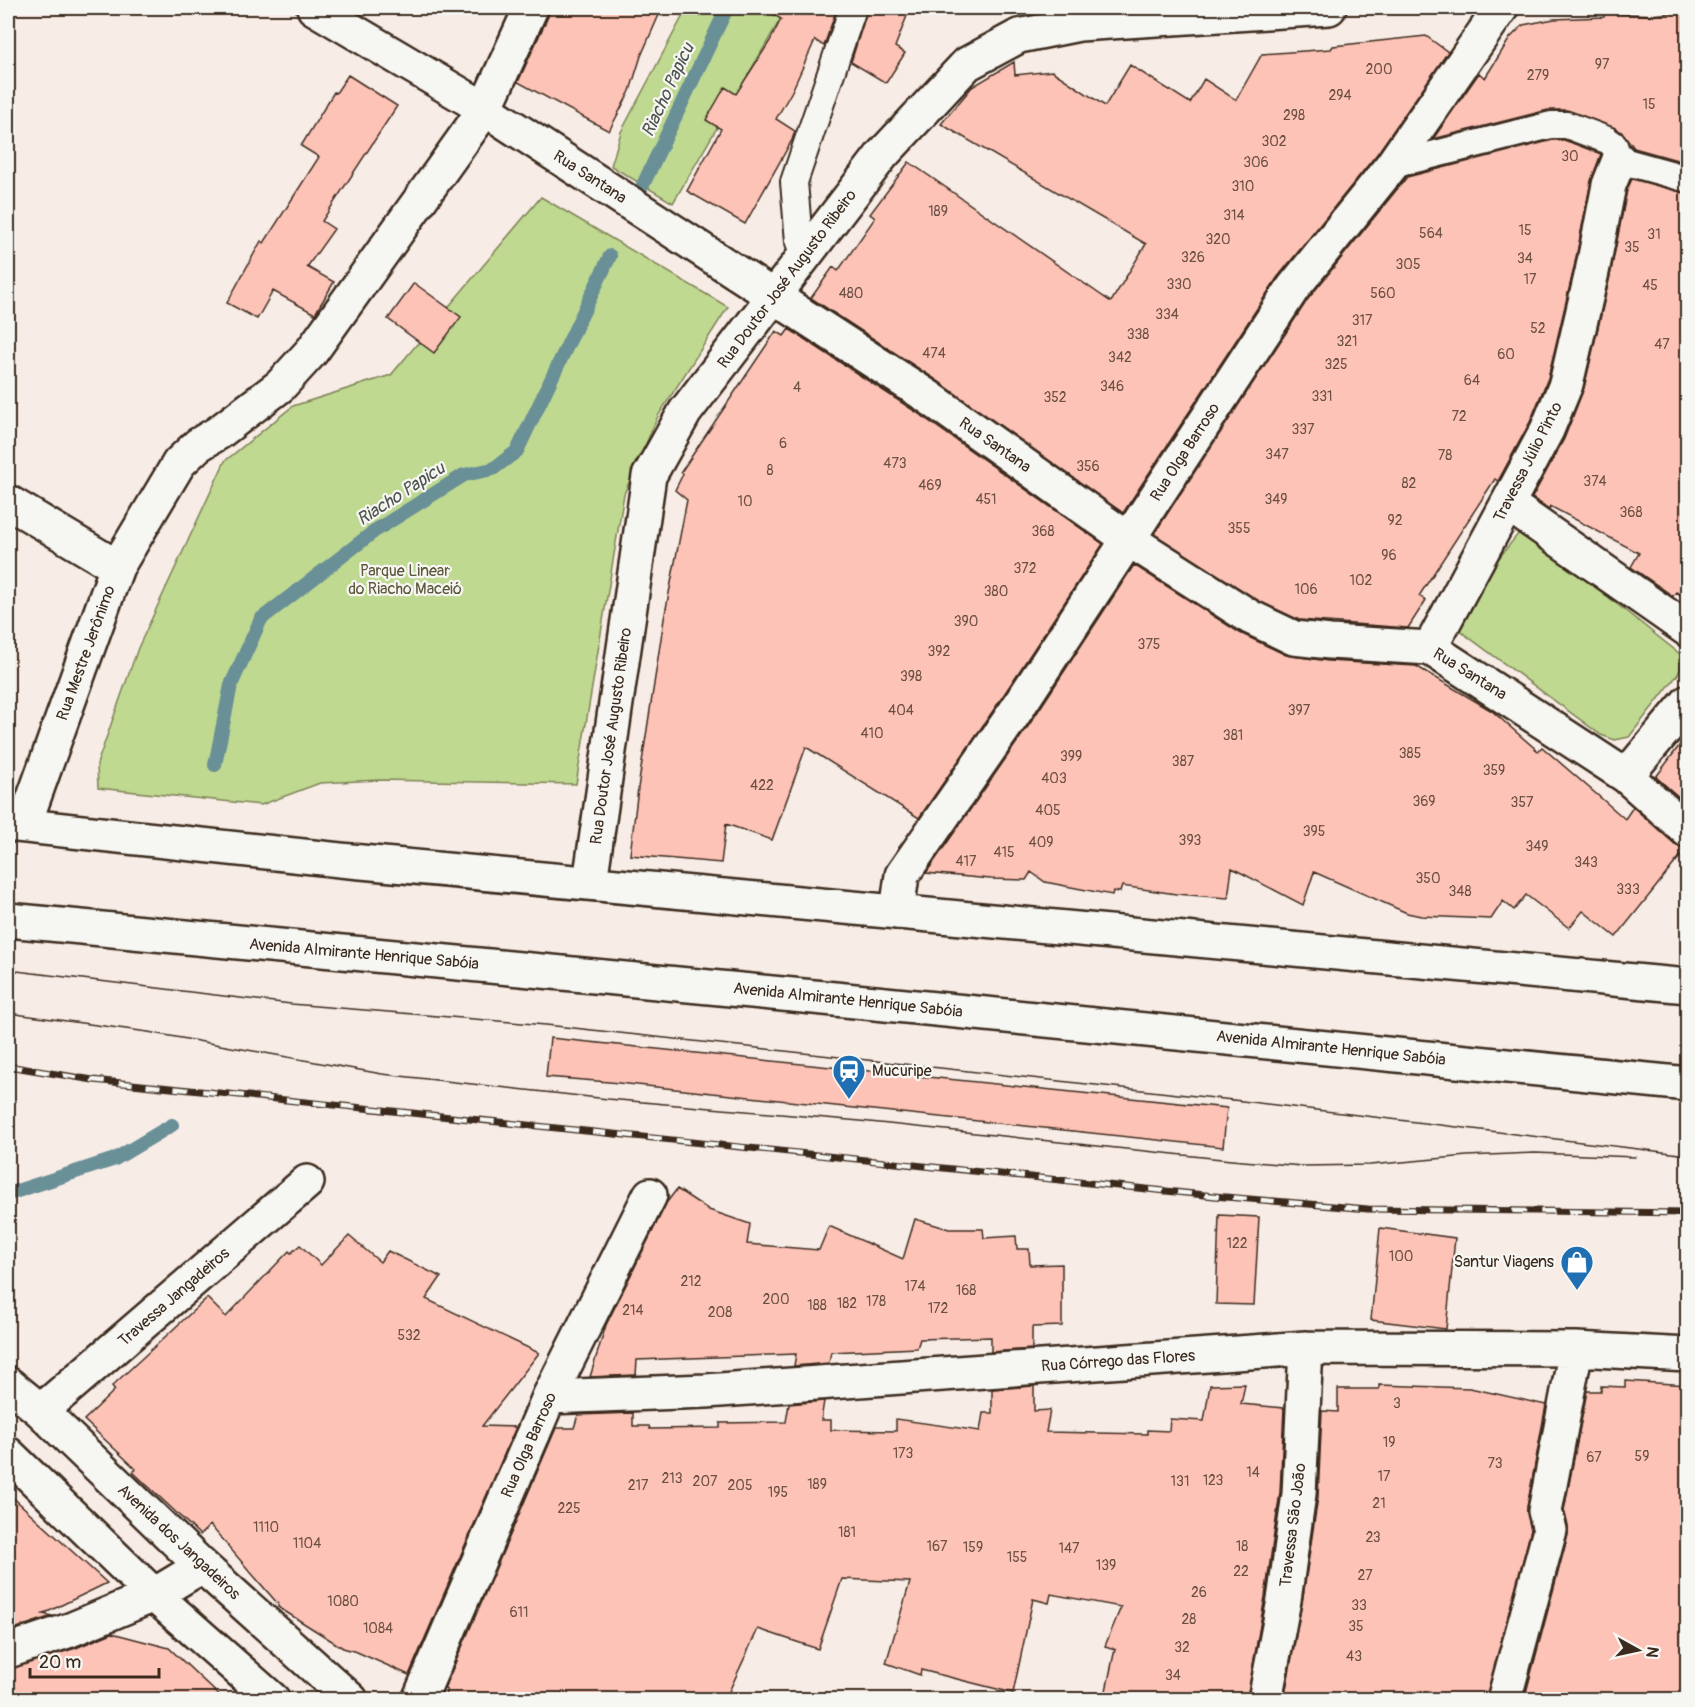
<svg xmlns="http://www.w3.org/2000/svg" width="1695" height="1707" font-family="Pangolin,sans-serif">
<style>
.green{fill:#bfd990;stroke:#7d8257;stroke-width:1.5}
.lines{fill:none;stroke-linecap:round;stroke-linejoin:round}
.stream{stroke:#698f97;stroke-width:14}
.building{fill:#fec3b7;stroke:#3b2a1e;stroke-width:1.5}
.service-casing{stroke:#3b2a1e;stroke-width:30}
.minor-casing{stroke:#3b2a1e;stroke-width:38}
.trunk-casing{stroke:#3b2a1e;stroke-width:38}
.service{stroke:#f6f6f2;stroke-width:26}
.minor{stroke:#f6f6f2;stroke-width:33}
.trunk{stroke:#f6f6f2;stroke-width:33}
.tram{stroke:#3b2a1e;stroke-width:1.5}
.rail-casing{stroke:#3b2a1e;stroke-width:7}
.rail{stroke:#f6f6f2;stroke-width:4.5;stroke-dasharray:14;stroke-linecap:butt}
.labels{text-anchor:middle;dominant-baseline:central;stroke-width:4.5;stroke-linejoin:round;paint-order:stroke}
.number-label{font-size:14px;fill:#6c5044}
.street-label{font-size:16px;fill:#3b2a1e;stroke:#f6f6f2}
.park-label{font-size:16px;fill:#5c563a;stroke:#f6f6f2}
.poi-label{font-size:16px;fill:#3b2a1e;stroke:#f6f6f2;text-anchor:start}
.water-label{font-size:18px;font-style:italic;fill:#4e5450;stroke:#f6f6f2}
</style>
<rect width="100%" height="100%" fill="#f8ece6"/>
<filter id="ink" filterUnits="userSpaceOnUse"><feTurbulence type="fractalNoise" baseFrequency=".0167" numOctaves="2"/><feDisplacementMap in="SourceGraphic" scale="12" xChannelSelector="R" yChannelSelector="G"/><feConvolveMatrix kernelMatrix="1 2 1 2 8 2 1 2 1" color-interpolation-filters="sRGB"/></filter>
<g filter="url(#ink)">
<path class="green" d="M687,8h100l-114,195 -62,-37 10,-34z
M541,197l187,110 -70,109 -34,78 -48,290 -197,-4 -59,3 -59,22 -163,-17 -1,-24 41,-116 87,-187 68,-55 98,-31z
M1522,529l158,125 2,10 -4,10 -49,63 -14,3 -14,-5 -153,-113z"/>
<g class="lines">
<path class="stream" d="M641,189l86,-181
M215,765l16,-80 30,-66 115,-89 88,-55 29,-6 24,-18 93,-195
M8,1194l107,-35 57,-34"/>
</g>
<path class="building" d="M552,8h110l-21,48 -11,35 -21,40 -91,-49z
M763,8h74l-13,38 -9,-6 -23,51 -16,28 19,12 -3,9 -47,84 -58,-33 34,-62 -15,-9 19,-33 11,7 34,-53 11,-22z
M868,8h42l-15,39 10,6 -19,30 -35,-21z
M1688,11v152l-54,-15 -11,-15 -8,-5 -48,-18h-19l-115,29 46,-66 6,5 25,-40 13,-13 31,-6 50,-2v-4l49,2z
M1426,36l22,16 -71,102 -100,124 -154,235 -185,-132 -127,-83 22,-31 5,4 37,-53 -5,-4 39,-52 202,140 35,-58 -205,-120 31,-37 42,-25 1,13 37,-4 53,35 25,-41 60,38 14,-24 32,21 26,-46 69,-5 2,-3z
M348,75l49,31 -75,115 12,8 -27,38 27,15 -19,32 -42,-23 -16,28 -30,-16 34,-62 3,2 55,-86 -18,-11 33,-54 2,1z
M1553,140h11l37,14 -10,27 -17,87 -26,110 -18,44 -32,59 -3,-2 -76,117 7,4 -18,28 -109,-8 -40,-19 -105,-67 154,-235 99,-122z
M1632,179l56,15v405l-12,-7 -3,4 -42,-29 8,-14 -89,-47 -1,3 -17,-11 32,-59 20,-51 26,-112 17,-86z
M414,283l47,34 -27,36 -46,-34z
M789,329l127,83 187,132 -106,161 -78,113 -113,-71 -34,93 -46,-16 -5,39 -91,-8 8,-67 26,-169 23,-119 -12,-10 8,-16 -2,-2 95,-141 8,5z
M1134,565l106,68 46,22 42,6 88,5 76,45 46,40 4,-4 83,72 8,-12 43,38 10,4 -70,88 -33,-26 -14,17 -43,-33 -12,15 -11,-9 -12,18 -70,-3 -14,-3 -93,-41 -11,33 -71,-37 -4,30 -52,-4 -54,-8 -2,6 -7,-1 -1,4 -67,-13 -14,-10 -5,8 -35,-1 -65,-6 103,-148z
M1688,734v71l-32,-28z
M550,1038l677,70 -4,39 -614,-65 -63,-5z
M677,1189l32,21 41,14 -3,20 72,6 10,-24 74,33 12,-40 34,10h34l1,9 32,-2 1,13h12l1,16 32,-1v62l-30,1v22l-41,3v-15l-71,2 -3,9 -86,4 -2,11 -35,3 2,-12 -159,6 -1,15 -46,2 16,-52 61,-123z
M1219,1215l40,2 -5,88 -38,-1z
M1380,1228l75,10 -9,91 -75,-9z
M349,1236l31,26 8,-11 53,26 -15,22 113,54 -57,73 34,1 -107,248 -52,-23 -14,-4 -65,-41v-3l-68,-79 -10,10 -67,-63 3,-3 -52,-49 31,-30 -3,-4 95,-88 19,19 63,-66 2,2 9,-8 21,20z
M1625,1381l63,4v315h-164l44,-165v-10l-4,-15 23,-119h14v-5l24,1z
M1245,1384l-4,20 43,4 -4,84 -15,105 -18,103h-143l11,-51 -10,-3 16,-39 -70,-13 -2,9 -16,-4 -20,94 -92,-23 -1,5 -34,-12 24,-81 -68,-3 -24,70 -60,-20 -33,71h-282l4,-10 -3,-1 112,-261h18l4,-13 55,-2v13h16l1,3 70,-1v-5l66,-1 3,-18 35,-3 -3,19h10v10l65,1v-12l84,12 3,-18h9v-24l42,-3v25l16,-1 -4,22 101,2v-4l22,1 1,-12 34,2 6,-36z
M1379,1385l91,3 76,17 -19,102 4,23 -45,170h-202l18,-97 16,-106 4,-86 16,1v-23h41z
M8,1493l99,90 -64,31 9,2 -44,15z
M112,1633l57,15 55,52h-216v-31l68,-21z"/>
<g class="lines">
<defs>
<path id="service" d="M1392,165l159,-40h16l40,15 7,5 5,15 69,19
M804,255l-5,-13 -5,-60 59,-174"/>
<path id="minor" d="M314,8l171,101 288,187 154,100 201,143 122,78 44,21 36,4 100,6 196,128 62,55
M8,502l109,65 -93,258
M1508,504l180,126
M117,567l62,-104 19,-18 20,-12 62,-47 32,-35 173,-242 46,-101
M1430,648l117,-218 19,-46 26,-112 17,-87 10,-25
M1626,776l62,-74
M590,882l59,-406 36,-64 197,-257 85,-91 52,-28 60,-12 250,-16
M897,912l5,-37 111,-160 280,-427 99,-123 109,-157
M8,1384l33,27 161,155 149,134
M549,1397l157,-6 600,-43 270,1 112,6
M41,1411l266,-229
M8,1454l146,141 119,105
M8,1651l62,-21 84,-35 48,-29
M419,1700l130,-303 101,-202
M1265,1700l19,-100 15,-106 7,-146
M1504,1700l46,-170 -5,-19 31,-162"/>
<path id="trunk" d="M8,824l332,36 1348,126
M8,920l837,80 843,84"/>
</defs>
<use href="#service" class="service-casing"/>
<use href="#minor" class="minor-casing"/>
<use href="#trunk" class="trunk-casing"/>
<use href="#service" class="service"/>
<use href="#minor" class="minor"/>
<use href="#trunk" class="trunk"/>
<path class="tram" d="M8,970l283,34 255,21 696,76 446,54
M8,1013l140,19 234,42 226,25 252,22 371,39 72,6 67,-1 97,-9 68,-3 100,4"/>
<defs>
<path id="rail" d="M8,1066l85,14 1121,116 154,13 320,4"/>
</defs>
<use href="#rail" class="rail-casing"/>
<use href="#rail" class="rail"/>
</g>
</g>
<defs>
<symbol id="station-pin" viewBox="-11 -11 22 30"><path d="M0 17L-7.5 6A9.5 9.5 0 1 1 7.5 6Z" fill="#1f6fb2" stroke="#f6f6f2"/><path d="M-3-6H3Q5-6 5-4V2Q5 4 3 4L4.5 6H3L1.5 4h-3L-3 6H-4.5L-3 4Q-5 4-5 2V-4Q-5-6-3-6ZM-3.5-4v3h7v-3ZM-3.5 1v1.5H-2V1ZM2 1v1.5H3.5V1Z" fill="#fff"/></symbol>
<symbol id="shop-pin" viewBox="-11 -11 22 30"><path d="M0 17L-7.5 6A9.5 9.5 0 1 1 7.5 6Z" fill="#1f6fb2" stroke="#f6f6f2"/><path d="M-5-2.5h2.3a2.7 3.5 0 0 1 5.4 0H5L5.5 6h-11ZM-1.5-2.5h3a1.5 2.3 0 0 0-3 0Z" fill="#fff"/></symbol>
</defs>
<g fill-rule="evenodd">
<use href="#station-pin" x="830" y="1052" width="38" height="52"/>
<use href="#shop-pin" x="1558" y="1243" width="38" height="52"/>
</g>
<g class="labels">
<g class="number-label">
<text x="1602" y="64">97</text>
<text x="1379" y="69">200</text>
<text x="1538" y="75">279</text>
<text x="1340" y="95">294</text>
<text x="1649" y="104">15</text>
<text x="1294" y="115">298</text>
<text x="1274" y="141">302</text>
<text x="1570" y="156">30</text>
<text x="1256" y="162">306</text>
<text x="1243" y="186">310</text>
<text x="938" y="211">189</text>
<text x="1234" y="215">314</text>
<text x="1525" y="230">15</text>
<text x="1431" y="233">564</text>
<text x="1654" y="234">31</text>
<text x="1218" y="239">320</text>
<text x="1632" y="247">35</text>
<text x="1193" y="257">326</text>
<text x="1525" y="258">34</text>
<text x="1408" y="264">305</text>
<text x="1530" y="279">17</text>
<text x="1179" y="284">330</text>
<text x="1650" y="285">45</text>
<text x="851" y="293">480</text>
<text x="1383" y="293">560</text>
<text x="1167" y="314">334</text>
<text x="1362" y="320">317</text>
<text x="1538" y="328">52</text>
<text x="1138" y="334">338</text>
<text x="1347" y="341">321</text>
<text x="1662" y="344">47</text>
<text x="934" y="353">474</text>
<text x="1506" y="354">60</text>
<text x="1120" y="357">342</text>
<text x="1336" y="364">325</text>
<text x="1472" y="380">64</text>
<text x="1112" y="386">346</text>
<text x="797" y="387">4</text>
<text x="1322" y="396">331</text>
<text x="1055" y="397">352</text>
<text x="1459" y="416">72</text>
<text x="1303" y="429">337</text>
<text x="783" y="443">6</text>
<text x="1277" y="454">347</text>
<text x="1445" y="455">78</text>
<text x="895" y="463">473</text>
<text x="1088" y="466">356</text>
<text x="770" y="470">8</text>
<text x="1595" y="481">374</text>
<text x="1409" y="483">82</text>
<text x="930" y="485">469</text>
<text x="986" y="499">451</text>
<text x="1276" y="499">349</text>
<text x="745" y="501">10</text>
<text x="1631" y="512">368</text>
<text x="1395" y="520">92</text>
<text x="1239" y="528">355</text>
<text x="1043" y="531">368</text>
<text x="1389" y="555">96</text>
<text x="1025" y="568">372</text>
<text x="1361" y="580">102</text>
<text x="1306" y="589">106</text>
<text x="996" y="591">380</text>
<text x="966" y="621">390</text>
<text x="1149" y="644">375</text>
<text x="939" y="651">392</text>
<text x="911" y="676">398</text>
<text x="901" y="710">404</text>
<text x="1299" y="710">397</text>
<text x="872" y="733">410</text>
<text x="1233" y="735">381</text>
<text x="1410" y="753">385</text>
<text x="1071" y="756">399</text>
<text x="1183" y="761">387</text>
<text x="1494" y="770">359</text>
<text x="1054" y="778">403</text>
<text x="762" y="785">422</text>
<text x="1424" y="801">369</text>
<text x="1522" y="802">357</text>
<text x="1048" y="810">405</text>
<text x="1314" y="831">395</text>
<text x="1190" y="840">393</text>
<text x="1041" y="842">409</text>
<text x="1537" y="846">349</text>
<text x="1004" y="852">415</text>
<text x="966" y="861">417</text>
<text x="1586" y="862">343</text>
<text x="1428" y="878">350</text>
<text x="1628" y="889">333</text>
<text x="1460" y="891">348</text>
<text x="1237" y="1243">122</text>
<text x="1401" y="1256">100</text>
<text x="691" y="1281">212</text>
<text x="915" y="1286">174</text>
<text x="966" y="1290">168</text>
<text x="776" y="1299">200</text>
<text x="876" y="1301">178</text>
<text x="847" y="1303">182</text>
<text x="817" y="1305">188</text>
<text x="938" y="1308">172</text>
<text x="633" y="1310">214</text>
<text x="720" y="1312">208</text>
<text x="409" y="1335">532</text>
<text x="1397" y="1403">3</text>
<text x="1389" y="1442">19</text>
<text x="903" y="1453">173</text>
<text x="1642" y="1456">59</text>
<text x="1594" y="1457">67</text>
<text x="1495" y="1463">73</text>
<text x="1253" y="1472">14</text>
<text x="1384" y="1476">17</text>
<text x="672" y="1478">213</text>
<text x="1213" y="1480">123</text>
<text x="705" y="1481">207</text>
<text x="1180" y="1481">131</text>
<text x="817" y="1484">189</text>
<text x="638" y="1485">217</text>
<text x="740" y="1485">205</text>
<text x="778" y="1492">195</text>
<text x="1379" y="1503">21</text>
<text x="569" y="1508">225</text>
<text x="266" y="1527">1110</text>
<text x="847" y="1532">181</text>
<text x="1373" y="1537">23</text>
<text x="307" y="1543">1104</text>
<text x="937" y="1546">167</text>
<text x="1242" y="1546">18</text>
<text x="973" y="1547">159</text>
<text x="1069" y="1548">147</text>
<text x="1017" y="1557">155</text>
<text x="1106" y="1565">139</text>
<text x="1241" y="1571">22</text>
<text x="1365" y="1575">27</text>
<text x="1199" y="1592">26</text>
<text x="343" y="1601">1080</text>
<text x="1359" y="1605">33</text>
<text x="519" y="1612">611</text>
<text x="1189" y="1619">28</text>
<text x="1356" y="1626">35</text>
<text x="378" y="1628">1084</text>
<text x="1182" y="1647">32</text>
<text x="1354" y="1656">43</text>
<text x="1173" y="1675">34</text>
</g>
<g class="street-label">
<text transform="translate(590 177) rotate(33)">Rua Santana</text>
<text transform="translate(787 279) rotate(-53)">Rua Doutor José Augusto Ribeiro</text>
<text transform="translate(995 445) rotate(35)">Rua Santana</text>
<text transform="translate(1185 452) rotate(-57)">Rua Olga Barroso</text>
<text transform="translate(1528 462) rotate(-63)">Travessa Júlio Pinto</text>
<text transform="translate(86 653) rotate(-70)">Rua Mestre Jerônimo</text>
<text transform="translate(1470 674) rotate(32)">Rua Santana</text>
<text transform="translate(611 736) rotate(-82)">Rua Doutor José Augusto Ribeiro</text>
<text transform="translate(364 954) rotate(5)">Avenida Almirante Henrique Sabóia</text>
<text transform="translate(848 1000) rotate(6)">Avenida Almirante Henrique Sabóia</text>
<text transform="translate(1331 1048) rotate(6)">Avenida Almirante Henrique Sabóia</text>
<text transform="translate(174 1297) rotate(-41)">Travessa Jangadeiros</text>
<text transform="translate(1118 1361) rotate(-4)">Rua Córrego das Flores</text>
<text transform="translate(529 1445) rotate(-66)">Rua Olga Barroso</text>
<text transform="translate(1293 1525) rotate(-83)">Travessa São João</text>
<text transform="translate(179 1542) rotate(43)">Avenida dos Jangadeiros</text>
</g>
<g class="park-label">
<text x="405" y="571">Parque Linear<tspan x="405" dy="18">do Riacho Maceió</tspan></text>
</g>
<g class="poi-label">
<text x="872" y="1071">Mucuripe</text>
<text x="1554" y="1262" text-anchor="end">Santur Viagens</text>
</g>
<g class="water-label">
<text transform="translate(668 90) rotate(-65)">Riacho Papicu</text>
<text transform="translate(401 494) rotate(-33)">Riacho Papicu</text>
</g>
</g>
<rect width="1695" height="1707" fill="none" stroke="#f6f6f2" stroke-width="30"/>
<rect x="15" y="15" width="1665" height="1677" fill="none" stroke="#3b2a1e" stroke-width="2" filter="url(#ink)"/>
<g transform="translate(1638 1650) rotate(98)" stroke="#f6f6f2" stroke-width="4.5" paint-order="stroke">
<path d="M0-4.5L10 22L0 15L-10 22Z" fill="#3b2a1e"/>
<text y="-9" font-size="16" font-weight="bold" text-anchor="middle" fill="#3b2a1e">N</text>
</g>
<path d="M30 1668v9h129v-9" fill="none" stroke="#3b2a1e" stroke-width="3"/>
<text x="39" y="1668" font-size="18" fill="#3b2a1e" stroke="#f6f6f2" stroke-width="4.5" paint-order="stroke">20 m</text>
</svg>
